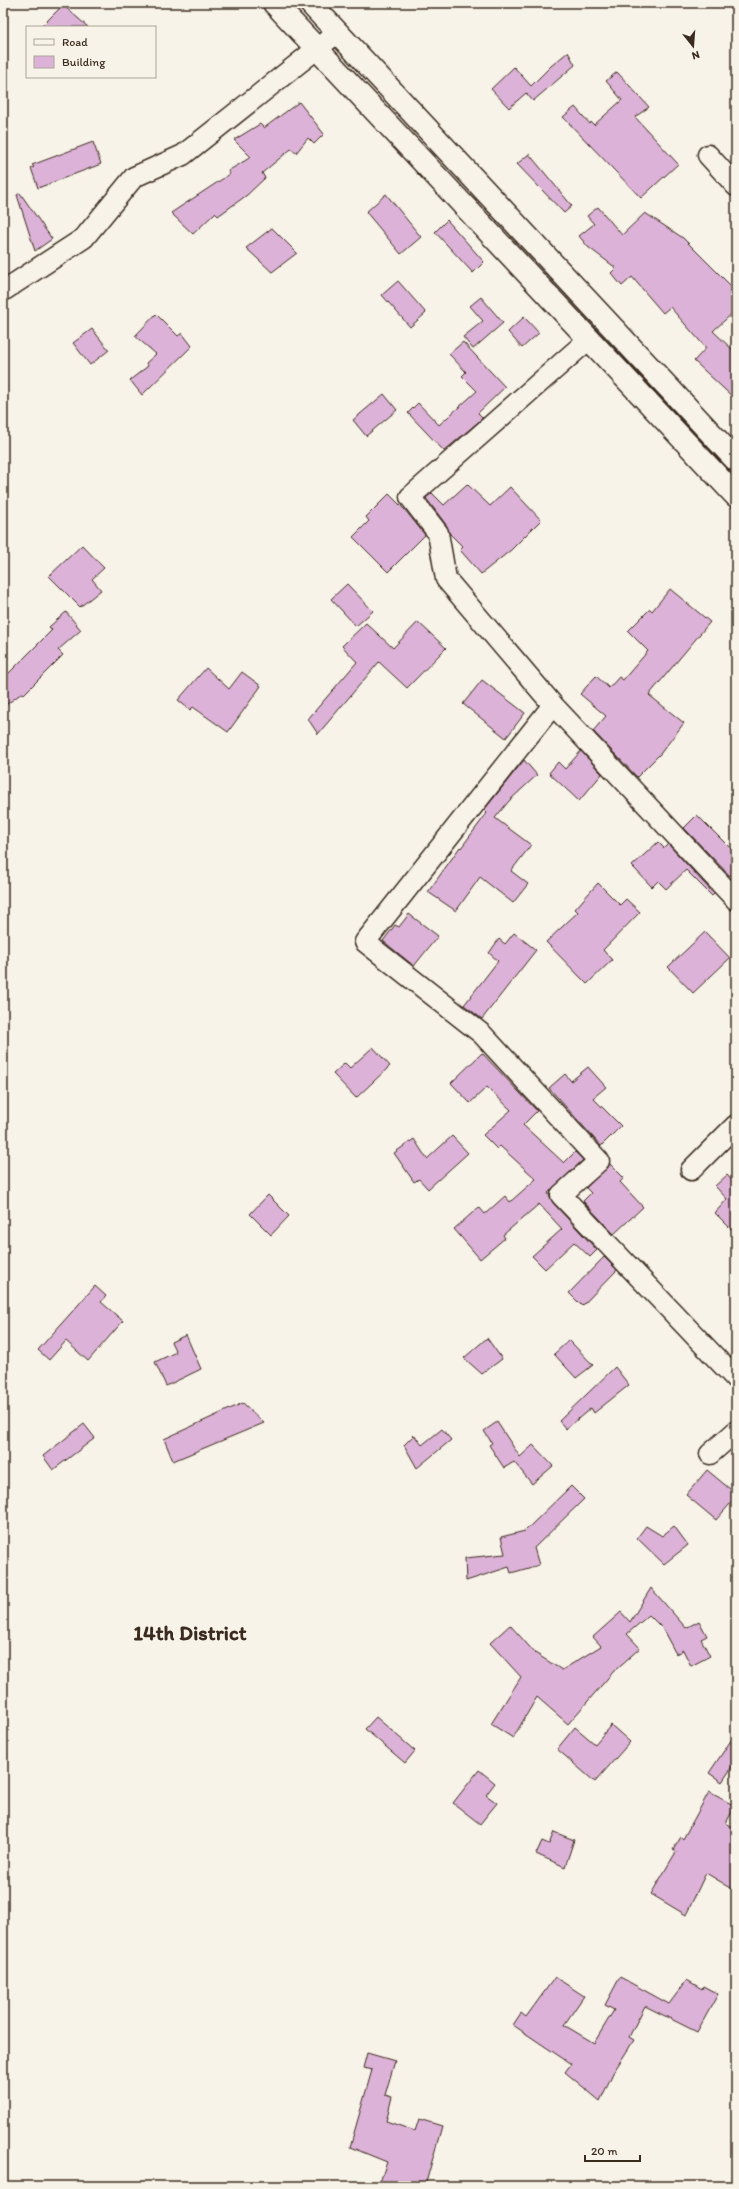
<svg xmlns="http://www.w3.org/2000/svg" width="739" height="2189" font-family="Itim,sans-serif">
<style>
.building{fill:#ddb2d8;stroke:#3b2a1e}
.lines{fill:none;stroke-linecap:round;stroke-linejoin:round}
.minor-casing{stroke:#3b2a1e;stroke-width:23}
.major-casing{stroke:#3b2a1e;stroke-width:25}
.minor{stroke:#f7f3e8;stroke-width:20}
.major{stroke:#f7f3e8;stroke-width:22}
.labels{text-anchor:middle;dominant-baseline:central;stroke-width:3.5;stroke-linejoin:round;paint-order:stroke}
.district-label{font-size:21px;font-weight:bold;fill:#3b2a1e;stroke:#f7f3e8}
</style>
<rect width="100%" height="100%" fill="#f7f3e8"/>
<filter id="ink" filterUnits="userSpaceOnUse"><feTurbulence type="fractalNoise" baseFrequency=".025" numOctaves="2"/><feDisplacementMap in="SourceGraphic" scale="8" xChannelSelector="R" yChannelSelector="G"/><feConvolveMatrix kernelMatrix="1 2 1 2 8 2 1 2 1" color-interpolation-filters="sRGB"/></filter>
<g filter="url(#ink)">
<path class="building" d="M63,5l25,22h-47z
M568,52l7,13 -42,36 -7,-8 -17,15 -18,-19 23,-22 17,19 20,-20z
M617,72l32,35 -14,10 43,47 -37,34 -78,-81 12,-10 15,17 1,-2 3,3 28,-25 -16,-19z
M299,102l25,32 -10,10 -6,-6 -12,15 -5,-4 -29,24 3,5 -18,17 -29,21 -3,-3 -22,21 -22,-21 59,-39 -2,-3 23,-14 -17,-17 26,-16 4,4z
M93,142l8,22 -63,24 -7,-20 3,-1 -2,-2z
M529,154l43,52 -8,7 -47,-49z
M20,193l32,46 -17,12 -18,-56z
M386,194l35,43 -20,17 -35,-42z
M598,207l24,28 23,-22 38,25 53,53v19l-23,21 23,22v47l-42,-39 12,-13 -36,-41 -7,6 -31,-36 -10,9 -11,-13 5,-5 -28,-21 -9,-11 15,-12 -7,-8z
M447,220l37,42 -11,11 -38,-41z
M272,228l25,25 -25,19 -26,-24z
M398,281l28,32 -16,14 -28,-32z
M481,297l22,26 -30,26 -10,-12 20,-16 -13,-15z
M156,314l22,22 4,-3 10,13 -50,49 -12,-15 18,-14 -2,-3 10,-9 -21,-18z
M524,317l15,16 -17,15 -14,-16z
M92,329l17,21 -19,15 -17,-22z
M463,342l42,45 -27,26 5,5 -39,33 -36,-38 10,-10 21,22 38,-34 -15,-15 4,-4 -17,-18z
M384,394l13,16 -31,26 -13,-16z
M467,484l23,22 20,-19 31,33 -30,30 -30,24 -21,-24 3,-3 -13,-13 -3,-8 -21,-28 6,-5 12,12z
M389,494l16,16 20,25 -37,37 -35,-35 16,-16 -3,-4z
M82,545l22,23 -12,11 9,11 -21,17 -31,-31z
M347,584l26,27 -17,15 -25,-27z
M670,589l40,33 -61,73 35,28 -24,31 -23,23 -44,-46 13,-15 -26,-22 16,-18 13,12 10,-11 4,3 25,-29 -20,-20 22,-22 2,2z
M66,612l15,18 -23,20 5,5 -39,39 -2,-1 -19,14v-28l49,-49 -3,-3z
M418,622l28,26 -39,40 -28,-26 -61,72 -10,-15 49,-57 -15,-16 24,-23 27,25z
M206,668l23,21 13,-17 19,14 -33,46 -35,-25 -3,3 -12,-10z
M482,680l43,33 -19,25 -43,-34z
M581,751l21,23 -23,27 -30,-28 9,-11 7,7z
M524,760l13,15 -28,26 -14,17 36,27 -20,26 17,13 -15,19 -33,-26 -24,34 -28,-19 32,-45 1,1 26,-35 -3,-3z
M697,815l39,39v15l-6,7 -46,-48z
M658,842l6,6 4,-4 46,50 -2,2 -26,-26 -20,19 -8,-8 -6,6 -20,-21z
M598,883l22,22 6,-6 14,13 -37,38 9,10 -25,24 -41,-42 32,-30 -3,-3z
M409,914l29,22 -24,30 -31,-25 12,-16 4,2z
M705,932l25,26 -37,35 -25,-26z
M514,933l22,17 -54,69 -18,-14 34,-44 -9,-8 10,-14 6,5z
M373,1047l17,19 -34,32 -23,-24 12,-11 5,5z
M482,1053l55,58 -14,14 41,38 11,-11 8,8 -35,33 5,10 44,47 -7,7 -16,-15 -29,27 -13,-13 30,-27 -23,-25 -36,31 2,3 -25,21 -26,-30 25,-22 6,7 20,-18 5,6 26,-23 -36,-33 -3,3 -14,-14 28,-25 -24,-23 -17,16 -19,-20z
M588,1067l18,20 -13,11 28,28 -20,20 -52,-58 16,-14 6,7z
M452,1136l16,17 -40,36 -9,-10 -5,3 -20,-29 20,-14 13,20z
M610,1164l14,14 -4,4 23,25 -29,27 -31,-33 8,-8 -5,-5z
M727,1175l9,10v49l-21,-21 12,-14 -12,-13z
M268,1195l21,21 -18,19 -21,-21z
M604,1257l13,13 -35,36 -13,-13z
M95,1286l11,10 -5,6 22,19 -35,40 -22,-20 -17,19 -11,-10z
M186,1335l15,34 -35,17 -11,-24 21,-10 -5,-10z
M487,1338l15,21 -20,15 -18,-16z
M569,1340l24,25 -17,13 -22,-24z
M615,1367l14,18 -35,28 -3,-5 -25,21 -7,-8z
M243,1403l21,20 -91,38 -9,-22z
M497,1422l23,35 13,-12 20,21 -21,18 -18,-22 -10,6 -15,-23 3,-2 -8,-12z
M84,1424l11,14 -42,32 -10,-14z
M442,1429l9,11 -34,28 -13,-23 10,-10 8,10z
M707,1470l29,24v3l-20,23 -30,-25z
M571,1486l13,13 -50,49 5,17 -28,8 -2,-6 -43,14 -1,-23 40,-4 -4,-17 24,-6z
M646,1526l16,10 12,-10 14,19 -24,19 -27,-26z
M651,1588l35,40 13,-7 8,15 -6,3 9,17 -19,10 -8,-16 -7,4 -14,-26 -13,-13 -22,19 13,14 -26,23 -46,53 -31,-27 -24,41 -22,-14 30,-47 -31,-34 20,-18 25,28 27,17 39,-24 -8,-9 28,-25 9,10z
M376,1717l39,34 -10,12 -40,-34z
M611,1725l19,17 -35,40 -38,-33 18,-22 20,17z
M736,1733v28l-14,21 -13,-9z
M479,1770l16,13 -9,12 11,8 -17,21 -27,-21z
M709,1792l26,14 -9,17 10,6v62l-30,-18 -20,42 -35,-21 25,-42 -3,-2 8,-13 2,2z
M554,1832l20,8 -9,27 -29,-13 6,-13 7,3z
M555,1977l29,19 -20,29 30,18 20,-33 -9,-5 15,-28 49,27 18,-24 15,9 1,-3 15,8 -21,38 -52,-26 -16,31 5,3 -21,33 -13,28 -35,-29 6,-8 -58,-39 8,-12 5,4z
M367,2053l28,8 -10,34 7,2 -6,24 29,10 4,-12 23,7 -17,60h-34l-11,-4 7,-20 -37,-15 22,-77 -9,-2z"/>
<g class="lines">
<defs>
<path id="minor" d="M708,155l28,31
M3,291l81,-53 50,-61 49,-22 155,-123
M589,339l-179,158 28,36 8,46 107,126 183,195
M553,705l-188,237 117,92 117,127 -38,34 175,184
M691,1170l45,-45
M710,1454l26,-23"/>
<path id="major" d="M274,3l462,493
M310,3l426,457"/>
</defs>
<use href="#minor" class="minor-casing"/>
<use href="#major" class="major-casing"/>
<use href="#minor" class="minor"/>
<use href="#major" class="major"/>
</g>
</g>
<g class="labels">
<g class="district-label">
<text x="190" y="1632">14th District</text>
</g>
</g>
<rect width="739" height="2189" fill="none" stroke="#f7f3e8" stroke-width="16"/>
<rect x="8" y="8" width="723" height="2173" fill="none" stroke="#3b2a1e" stroke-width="1.5" filter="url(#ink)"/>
<rect x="26" y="26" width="130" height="52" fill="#f7f3e8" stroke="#aca397"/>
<rect x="34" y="39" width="20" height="6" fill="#f7f3e8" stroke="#aca397"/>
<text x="62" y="46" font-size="12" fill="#3b2a1e">Road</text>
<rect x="34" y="56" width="20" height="12" fill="#ddb2d8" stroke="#aca397"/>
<text x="62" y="66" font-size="12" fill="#3b2a1e">Building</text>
<g transform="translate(693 46) rotate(163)" stroke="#f7f3e8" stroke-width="3" paint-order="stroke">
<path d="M0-3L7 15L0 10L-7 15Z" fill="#3b2a1e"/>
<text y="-6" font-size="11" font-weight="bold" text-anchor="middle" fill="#3b2a1e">N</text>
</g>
<path d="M585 2155v6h55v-6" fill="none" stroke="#3b2a1e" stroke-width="2"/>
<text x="591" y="2155" font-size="12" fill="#3b2a1e" stroke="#f7f3e8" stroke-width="3" paint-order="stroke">20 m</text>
</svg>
